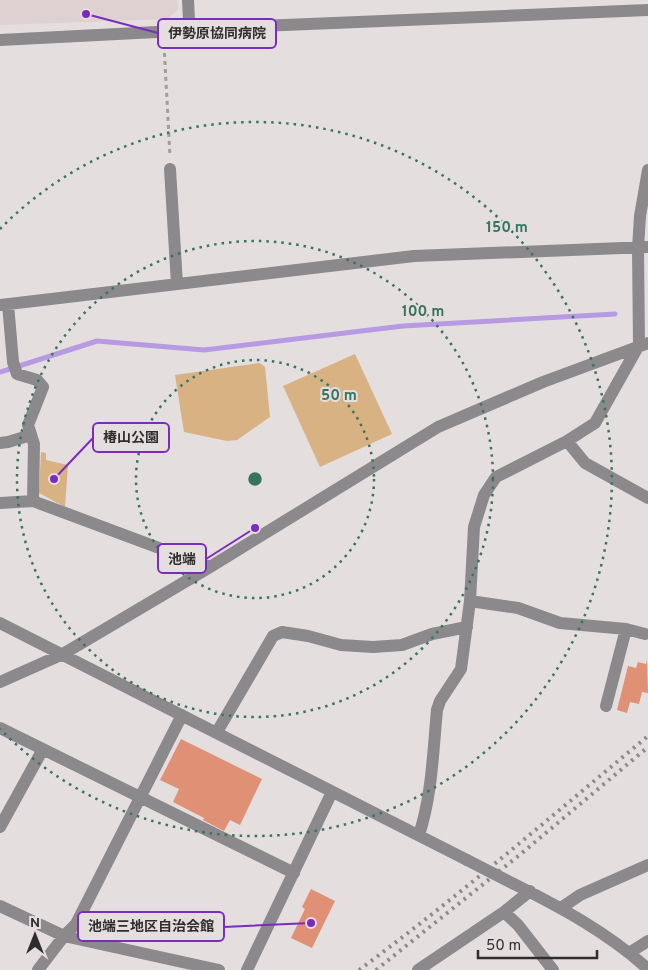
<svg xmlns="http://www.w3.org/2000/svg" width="648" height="970" font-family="Overpass,'Noto Sans JP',sans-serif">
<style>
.built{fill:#dfd0d2}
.green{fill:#d9b283}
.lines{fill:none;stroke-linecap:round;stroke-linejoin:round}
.stream{stroke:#b79ae2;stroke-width:5}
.building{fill:#e09075}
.path{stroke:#a29d9e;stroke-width:3;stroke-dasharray:4 4;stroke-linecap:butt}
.minor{stroke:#8b898b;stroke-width:12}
.rail{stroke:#8e898a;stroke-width:4;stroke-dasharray:2.5 5;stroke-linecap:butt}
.minor-bridge{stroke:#8b898b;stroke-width:12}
.ring{fill:none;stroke:#377460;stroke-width:2.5;stroke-dasharray:2.5 5}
.centre{fill:#377460;stroke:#e4dedf;stroke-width:2.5}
.ring-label{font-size:15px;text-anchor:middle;font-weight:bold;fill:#377460;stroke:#e4dedf;stroke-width:4;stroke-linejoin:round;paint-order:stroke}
.leader{fill:none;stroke:#7b2cbf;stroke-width:2}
.callout-dot{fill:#7b2cbf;stroke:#e4dedf;stroke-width:2}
.callout{fill:#e4dedf;stroke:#7b2cbf;stroke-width:2}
.callout-label{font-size:14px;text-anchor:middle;font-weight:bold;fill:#302d2e}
</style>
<rect width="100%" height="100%" fill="#e4dedf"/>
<path class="built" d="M0,0h177l1,10 -11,9 -167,6z"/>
<path class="green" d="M355,354l37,80 -72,33 -37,-81z
M260,363l5,4 5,50 -33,23 -10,1 -43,-9 -9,-57z
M41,452l5,1v7l22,5 -3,42 -26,-14z"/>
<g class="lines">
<path class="stream" d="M0,372l97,-31 107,9 199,-24 212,-12"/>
</g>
<path class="building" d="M647,660l1,33 -6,-1 -3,12 -9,-2 -3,11 -10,-3 11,-44 8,2 2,-6 8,2z
M181,739l81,40 -22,46 -10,-5 -6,11 -21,-11 1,-2 -31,-16 6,-13 -19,-9z
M311,889l24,12 -23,47 -21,-10 14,-29 -3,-2z"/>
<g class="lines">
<path class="path" d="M164,45l6,111"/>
<path class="minor" d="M185,29l463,-19
M0,40l176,-9 9,-2 4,-8 -1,-21
M170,169l7,115
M8,304l5,58 4,12 20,6 6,7 -15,38 6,19 -1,57
M0,305l414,-49 234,-9
M567,441l18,22 63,35
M0,443l8,-1 23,-7
M0,503l33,-2 177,66
M470,601l48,7 42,15 66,6 19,5
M0,623l467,237
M0,682l63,-28 147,-87 228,-140 105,-45 105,-39
M606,706l20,-77
M0,728l294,145
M217,732l56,-96 9,-4 26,4 33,9 32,2 29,-2 30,-11 35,-7
M0,827l43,-78
M419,835c13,-40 14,-83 18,-125l3,-9 21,-32 9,-68 4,-74 10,-32 12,-18 71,-36 28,-18 44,-78 -1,-97 2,-32 8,-46
M514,884c48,24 94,49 134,85
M0,906l64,30 155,34
M561,908l19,-13 68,-30
M504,912l14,13 35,45
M629,953l19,-12
M38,970l26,-34 12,-12 106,-209
M247,970l85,-178
M418,970l86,-58 26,-21"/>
<path class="rail" d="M359,970c100,-74 194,-155 289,-234
M376,970l146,-117 126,-106"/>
<path class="minor-bridge" d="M467,860l47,24"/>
</g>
<g class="ring">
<circle cx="255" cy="479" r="119"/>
<circle cx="255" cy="479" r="238"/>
<path d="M0 229A357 357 0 1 1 0 729"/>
</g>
<circle cx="255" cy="479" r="8" class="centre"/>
<g class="ring-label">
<text x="507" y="232">150 m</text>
<text x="423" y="316">100 m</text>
<text x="339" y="400">50 m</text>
</g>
<path class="leader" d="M86 14L158 33M54 479L93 438M255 528L206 559M311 923L224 927"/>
<g class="callout-dot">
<circle cx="86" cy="14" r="5"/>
<circle cx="54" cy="479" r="5"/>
<circle cx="255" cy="528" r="5"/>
<circle cx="311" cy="923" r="5"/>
</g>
<g class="callout">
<rect x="158" y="19" width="118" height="29" rx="5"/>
<rect x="93" y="423" width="76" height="29" rx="5"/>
<rect x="158" y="544" width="48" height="29" rx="5"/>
<rect x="78" y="912" width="146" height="29" rx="5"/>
</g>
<g class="callout-label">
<text x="217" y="38">伊勢原協同病院</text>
<text x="131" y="442">椿山公園</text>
<text x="182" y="564">池端</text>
<text x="151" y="931">池端三地区自治会館</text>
</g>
<g transform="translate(35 935)" stroke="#e4dedf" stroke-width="4" paint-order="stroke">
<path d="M0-4L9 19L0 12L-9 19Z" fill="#302d2e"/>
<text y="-8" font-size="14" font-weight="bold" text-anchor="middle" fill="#302d2e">N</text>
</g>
<path d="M478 950v8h119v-8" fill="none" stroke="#302d2e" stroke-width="2.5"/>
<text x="486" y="950" font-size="15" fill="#302d2e" stroke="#e4dedf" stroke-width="4" paint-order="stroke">50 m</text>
</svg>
